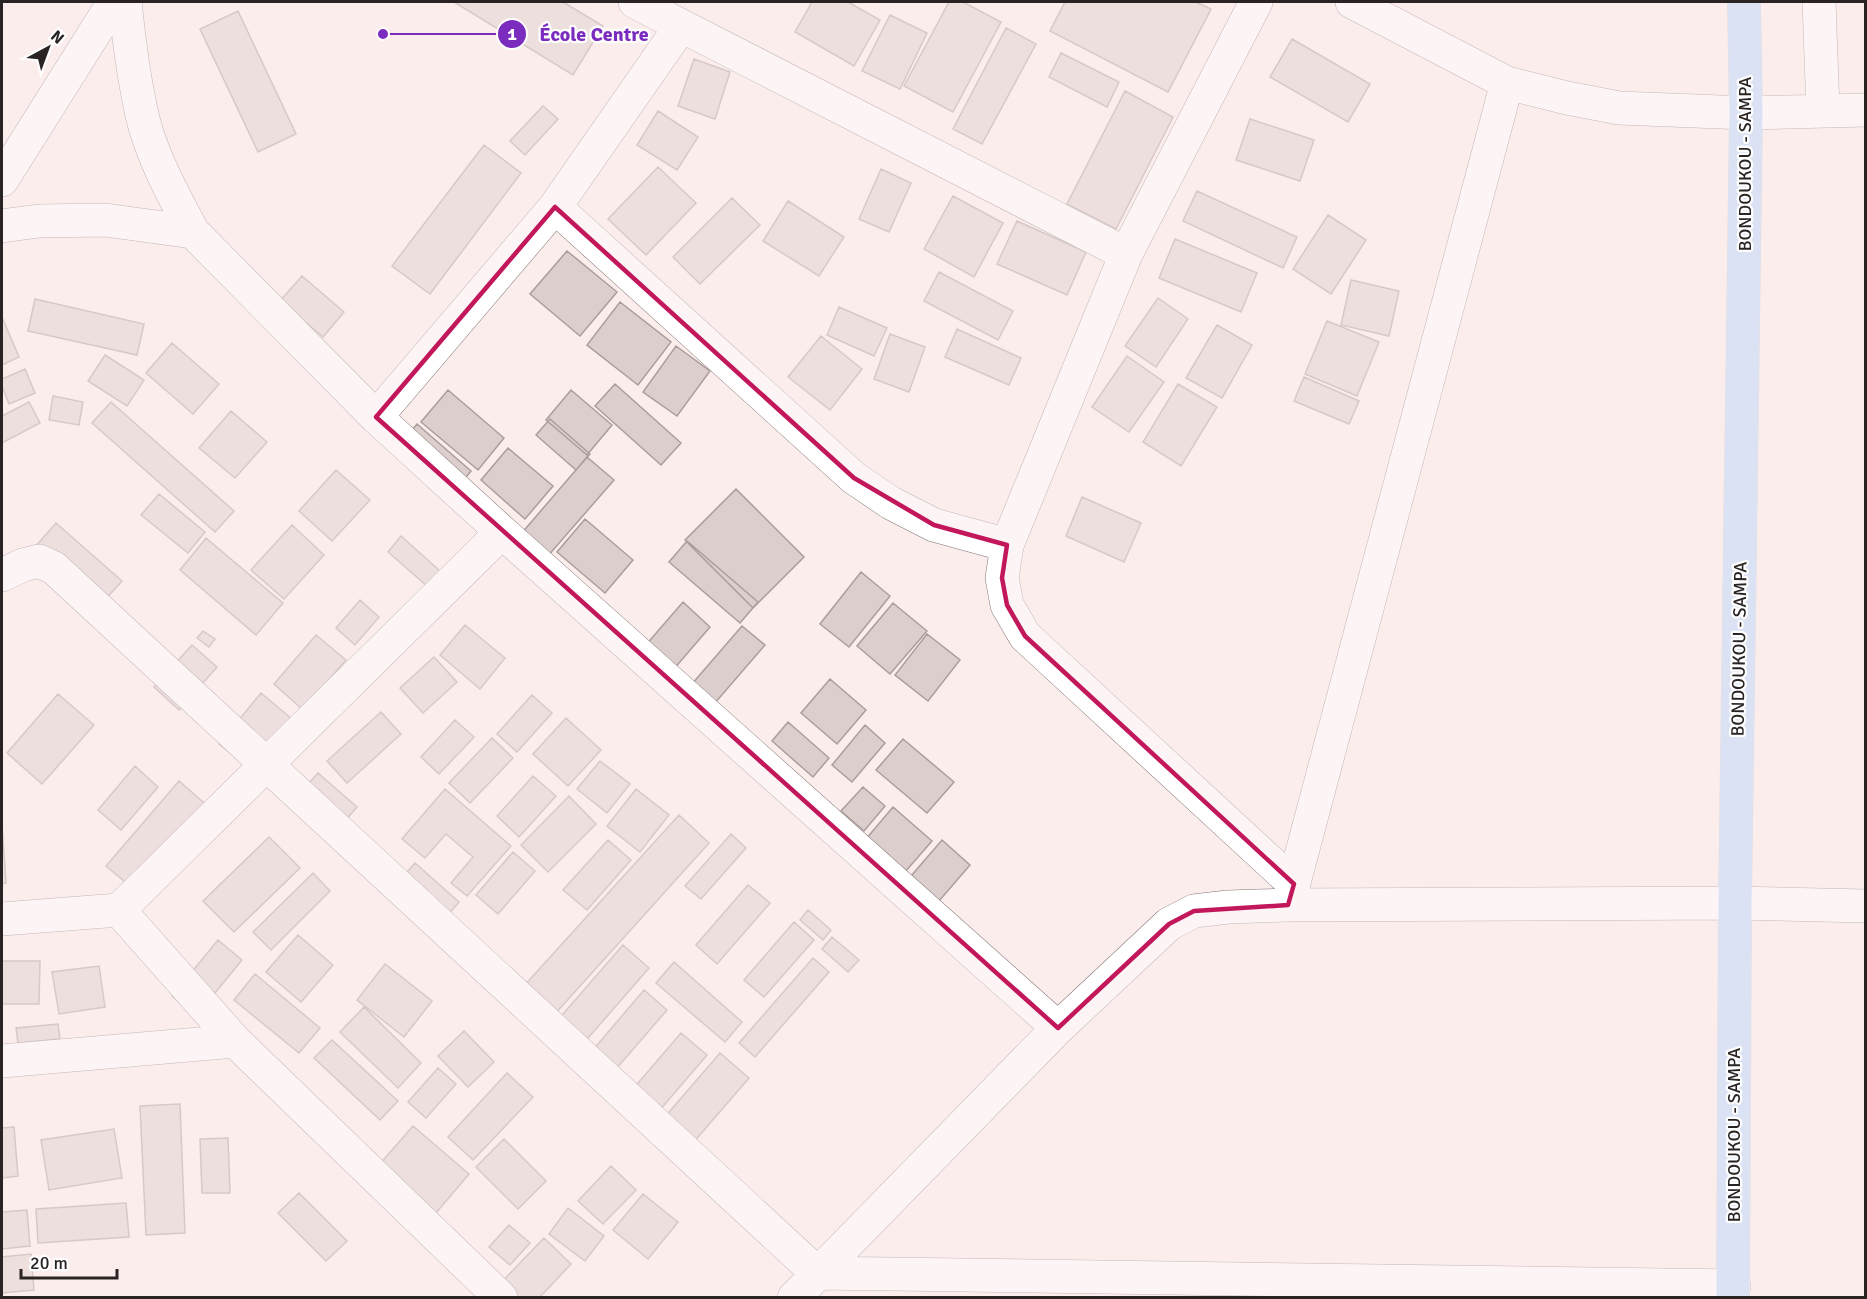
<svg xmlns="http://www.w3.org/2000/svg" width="1867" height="1299" font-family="Signika,sans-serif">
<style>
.building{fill:#dccecd;stroke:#aa9d9c;stroke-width:1.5}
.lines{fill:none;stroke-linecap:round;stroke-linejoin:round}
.minor-casing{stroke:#837675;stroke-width:34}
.major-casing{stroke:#d0cfcf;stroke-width:34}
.minor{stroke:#fff;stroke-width:33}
.major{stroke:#b2d5fb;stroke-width:33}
.marked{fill:none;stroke:#c2185b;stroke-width:4.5;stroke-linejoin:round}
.labels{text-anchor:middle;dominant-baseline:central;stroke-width:4.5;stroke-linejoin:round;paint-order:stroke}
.street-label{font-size:18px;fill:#292423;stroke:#fefefe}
.leader{fill:none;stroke:#7b2cbf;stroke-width:2}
.callout-dot{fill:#7b2cbf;stroke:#fefefe;stroke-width:2}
.mark-label{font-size:18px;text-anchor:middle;font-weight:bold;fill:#fff}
.callout-label{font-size:20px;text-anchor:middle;font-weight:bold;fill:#7b2cbf;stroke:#fefefe;stroke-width:4.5;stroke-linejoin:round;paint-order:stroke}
</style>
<rect width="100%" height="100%" fill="#fbedec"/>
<path class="building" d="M454,2h109l40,24 -30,49z
M812,2h36l32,18 -26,46 -59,-34z
M949,2h14l38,20 -48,90 -49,-26z
M1065,2h131l15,7 -43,83 -118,-61z
M238,11l58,123 -38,18 -58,-123z
M890,15l37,18 -27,56 -38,-18z
M1006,28l30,16 -54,100 -29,-15z
M1292,39l78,45 -22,38 -78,-45z
M1061,53l58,29 -12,25 -58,-30z
M694,59l36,13 -15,47 -37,-13z
M1125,91l48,26 -57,112 -49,-25z
M543,106l15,13 -33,36 -15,-14z
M658,111l40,26 -21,33 -40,-25z
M1250,119l64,21 -14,41 -64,-21z
M484,145l37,28 -91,121 -38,-28z
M658,167l38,36 -50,52 -38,-36z
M881,169l30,14 -22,49 -30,-13z
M1197,191l100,46 -14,31 -100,-47z
M953,196l50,27 -29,54 -50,-28z
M732,198l28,27 -60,59 -27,-27z
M788,201l56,36 -25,39 -56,-35z
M1328,215l38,25 -35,54 -38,-25z
M1017,221l69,31 -19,43 -70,-31z
M1175,239l82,34 -16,39 -82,-34z
M567,251l50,41 -37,44 -50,-42z
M939,272l74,39 -15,29 -74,-39z
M302,276l42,36 -21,25 -43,-36z
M1351,280l48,11 -10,45 -48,-11z
M1158,298l30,21 -32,48 -31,-21z
M35,299l109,25 -7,31 -109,-24z
M620,302l51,40 -33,43 -51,-40z
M839,307l48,21 -13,28 -47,-21z
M2,317l17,40 -17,8z
M1327,321l52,21 -22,54 -52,-22z
M1217,325l35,20 -30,53 -36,-20z
M957,329l64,29 -12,27 -64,-28z
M890,334l35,13 -16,45 -35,-13z
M821,336l41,33 -32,41 -42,-33z
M172,343l47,41 -26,30 -47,-41z
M676,346l34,25 -33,45 -34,-24z
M105,355l39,25 -17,26 -39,-25z
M1127,356l37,26 -35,50 -37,-25z
M25,369l10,24 -26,11 -7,-18v-7z
M1304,377l55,24 -10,23 -55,-23z
M615,384l66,59 -20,22 -66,-59z
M1178,384l39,23 -36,59 -38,-24z
M448,390l56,48 -26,32 -57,-48z
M571,390l41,35 -25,30 -41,-35z
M53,396l30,6 -4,23 -30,-5z
M29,402l11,21 -38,20v-27z
M111,402l123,109 -19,21 -123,-109z
M231,411l36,31 -32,36 -36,-30z
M550,419l40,35 -14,16 -40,-35z
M417,424l54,47 -16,19 -54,-47z
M508,448l45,38 -28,33 -44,-39z
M587,457l27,23 -67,77 -26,-23z
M336,470l34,30 -38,41 -33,-30z
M736,489l68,68 -51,51 -68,-68z
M159,494l46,38 -17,21 -47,-38z
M1082,497l59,26 -17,39 -58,-26z
M585,519l48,41 -28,33 -48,-41z
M56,523l66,58 -30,33 -65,-58z
M292,525l32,30 -40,44 -33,-29z
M401,536l39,35 -13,15 -39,-34z
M206,538l77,65 -27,32 -76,-65z
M687,541l71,61 -18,21 -71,-61z
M861,572l29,24 -41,51 -29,-23z
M360,600l19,17 -24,28 -19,-17z
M683,602l27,25 -37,43 -28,-24z
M893,603l34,28 -37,43 -33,-28z
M465,625l40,33 -25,31 -40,-34z
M742,626l23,19 -63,73 -23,-19z
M203,631l12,8 -6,8 -12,-9z
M927,634l33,26 -32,41 -33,-26z
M316,635l30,25 -43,50 -29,-26z
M192,645l25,22 -38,43 -25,-23z
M434,657l23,25 -34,31 -23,-25z
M830,679l36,31 -29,34 -36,-31z
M261,693l31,26 -42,50 -31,-25z
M58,694l36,31 -52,59 -35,-31z
M532,695l20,18 -35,39 -20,-18z
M381,712l20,22 -54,49 -20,-22z
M566,718l35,32 -33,36 -35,-32z
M455,720l19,17 -35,37 -18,-17z
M788,722l41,36 -16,19 -41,-36z
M865,725l20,18 -33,39 -20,-17z
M492,738l21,20 -43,45 -21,-20z
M903,739l51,43 -27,31 -51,-43z
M600,761l30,23 -23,29 -30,-24z
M135,766l23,21 -37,43 -23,-20z
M318,773l39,34 -25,29 -40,-34z
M533,776l23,20 -37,41 -22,-21z
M179,781l30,26 -72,85 -31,-26z
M863,787l22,19 -21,25 -23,-20z
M445,789l66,57 -44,50 -16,-13 22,-26 -27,-23 -21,24 -23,-19z
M636,789l33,26 -29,37 -33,-26z
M569,796l27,28 -48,48 -27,-27z
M893,807l39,34 -27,31 -39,-33z
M679,815l30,28 -155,172 -31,-28z
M2,824l4,59 -4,1z
M731,834l15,14 -45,51 -16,-13z
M269,837l31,31 -66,64 -31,-31z
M608,840l23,20 -44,50 -24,-20z
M942,840l28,25 -31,36 -28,-25z
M513,852l22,19 -37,43 -22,-19z
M415,863l44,39 -23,27 -45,-39z
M313,873l17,18 -59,59 -18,-18z
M748,885l22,18 -53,61 -21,-19z
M808,910l23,20 -8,10 -23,-20z
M794,922l20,18 -50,57 -20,-17z
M298,935l35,30 -32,37 -35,-30z
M832,937l27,23 -11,12 -26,-23z
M218,940l24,20 -46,56 -24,-20z
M623,945l26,23 -67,77 -26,-23z
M813,958l16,14 -74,85 -16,-14z
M2,961h38l-1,43h-37z
M674,962l68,60 -17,20 -69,-59z
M385,964l47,37 -28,36 -47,-37z
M99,966l6,41 -46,7 -7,-42z
M255,974l65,54 -21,25 -65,-53z
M644,990l23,20 -57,66 -23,-19z
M364,1007l57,56 -23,25 -58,-56z
M58,1024l2,15 -42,4 -2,-15z
M464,1031l30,31 -26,25 -30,-31z
M681,1033l26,22 -48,56 -26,-22z
M332,1040l66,61 -18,19 -66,-62z
M720,1053l29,25 -56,65 -29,-25z
M438,1068l18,16 -30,34 -18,-16z
M507,1073l26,24 -60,63 -25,-23z
M180,1104l5,129 -39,2 -6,-129z
M413,1126l56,48 -33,39 -57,-48z
M14,1127l4,49 -16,2v-50z
M114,1129l8,49 -73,12 -8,-50z
M228,1138l2,55h-28l-2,-54z
M504,1139l42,42 -28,28 -42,-42z
M611,1166l25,24 -33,34 -25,-23z
M299,1193l48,48 -21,20 -48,-48z
M643,1194l35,28 -30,37 -35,-29z
M126,1203l3,34 -91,6 -2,-34z
M568,1208l36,28 -19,25 -36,-27z
M27,1210l3,36 -28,3v-37z
M509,1225l21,18 -20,22 -21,-18z
M544,1238l27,26 -32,34h-49l-2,-2z
M31,1254l3,36 -32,3v-36z"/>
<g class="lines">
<defs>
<path id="minor" d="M125,2c4,39 9,79 18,117 10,40 31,77 50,113
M635,2l491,252
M1352,2l155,81 60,15 52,10 127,5 120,-3
M1819,2l4,109
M2,180l112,-178
M555,207l299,271 37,25 43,22 73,20 119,-291 130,-252
M2,226l37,-5 66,-1 88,12 183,185 126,115 556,496 111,-104 25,-13 34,-4 60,-2 447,-2 131,3
M376,417l179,-210 126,-181
M1007,545l-5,33 5,27 18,31 269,248
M2,575l21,-10 16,-4 15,7 763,705 917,13
M1288,905l219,-822
M119,910l116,131 266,257
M2,919l117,-9 383,-378
M2,1061l233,-20
M794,1298l264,-270"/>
<path id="major" d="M1733,1298l2,-395 11,-790 -2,-111"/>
</defs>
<use href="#minor" class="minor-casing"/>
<use href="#major" class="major-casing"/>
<use href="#minor" class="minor"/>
<use href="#major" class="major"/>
</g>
<path d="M0 0H1867V1299H0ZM555,207l299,271 80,47 73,20 -5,33 5,27 18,31 269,248 -6,21 -94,6 -25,13 -111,104 -682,-611z" fill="#fbedec" fill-opacity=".55" fill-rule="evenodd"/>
<path class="marked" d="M555,207l299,271 80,47 73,20 -5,33 5,27 18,31 269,248 -6,21 -94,6 -25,13 -111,104 -682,-611z"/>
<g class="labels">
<g class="street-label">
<text transform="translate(1745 164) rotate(-90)">BONDOUKOU - SAMPA</text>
<text transform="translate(1739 649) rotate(-89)">BONDOUKOU - SAMPA</text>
<text transform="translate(1734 1135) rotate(-90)">BONDOUKOU - SAMPA</text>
</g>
</g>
<path class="leader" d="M383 34L512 34"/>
<g class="callout-dot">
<circle cx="383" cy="34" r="6"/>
<circle cx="512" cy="34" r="15"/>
</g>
<g class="mark-label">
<text x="512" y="40">1</text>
</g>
<g class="callout-label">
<text x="594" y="41">École Centre</text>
</g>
<rect width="1867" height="1299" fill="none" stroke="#292423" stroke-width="6"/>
<g transform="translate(48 48) rotate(41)" stroke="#fefefe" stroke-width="4.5" paint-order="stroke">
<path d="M0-4.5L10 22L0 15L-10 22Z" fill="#292423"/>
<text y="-9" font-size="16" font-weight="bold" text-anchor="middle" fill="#292423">N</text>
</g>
<path d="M21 1269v9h96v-9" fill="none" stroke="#292423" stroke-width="3"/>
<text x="30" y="1269" font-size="18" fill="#292423" stroke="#fefefe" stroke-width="4.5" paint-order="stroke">20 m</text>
</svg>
